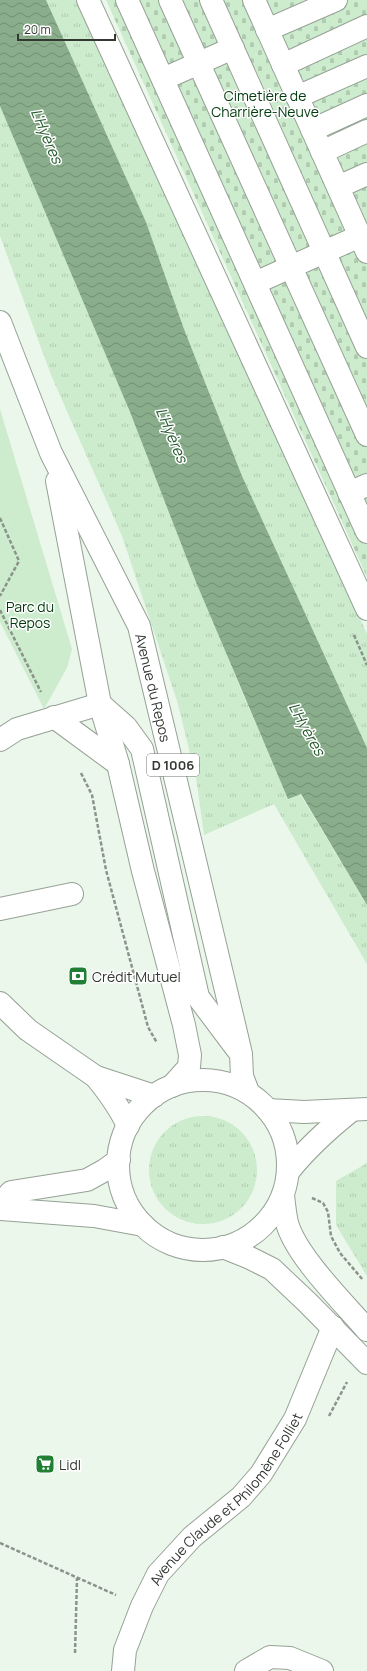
<svg xmlns="http://www.w3.org/2000/svg" width="367" height="1671" font-family="Manrope,sans-serif">
<style>
.grass{fill:url(#grass-tufts)}
.cemetery{fill:url(#cemetery-stones)}
.green{fill:#cceccd}
.water{fill:url(#water-waves)}
.lines{fill:none;stroke-linecap:round;stroke-linejoin:round}
.minor-casing{stroke:#96a196;stroke-width:24}
.major-casing{stroke:#96a196;stroke-width:24}
.path{stroke:#8b938b;stroke-width:2.5;stroke-dasharray:4 2;stroke-linecap:butt}
.minor{stroke:#fff;stroke-width:22}
.major{stroke:#fff;stroke-width:22}
.labels{text-anchor:middle;dominant-baseline:central;stroke-width:3;stroke-linejoin:round;paint-order:stroke}
.shield{fill:#fff;stroke:#707470;stroke-width:1}
.shield-label{font-size:13px;font-weight:bold;fill:#333833}
.park-label{font-size:14px;fill:#003a0d;stroke:#fff}
.street-label{font-size:14px;fill:#333833;stroke:#fff}
.poi-label{font-size:14px;fill:#333833;stroke:#fff;text-anchor:start}
.water-label{font-size:15px;font-style:italic;fill:#24592b;stroke:#fff}
</style>
<defs>
<pattern id="grass-tufts" width="24" height="20" patternUnits="userSpaceOnUse"><rect width="24" height="20" fill="#cceccd"/><path d="M3 7l-1-3M5 7V3M7 7l1-3M15 17l-1-3M17 17v-4M19 17l1-3" fill="none" stroke="#b0cbb0"/></pattern>
<pattern id="cemetery-stones" width="16" height="16" patternUnits="userSpaceOnUse"><rect width="16" height="16" fill="#cceccd"/><path d="M2 7V4a2 2 0 0 1 4 0v3zM10 15v-3a2 2 0 0 1 4 0v3z" fill="#b0cbb0"/></pattern>
<pattern id="water-waves" width="16" height="10" patternUnits="userSpaceOnUse"><rect width="16" height="10" fill="#8aae8c"/><path d="M0 5q4-4 8 0t8 0" fill="none" stroke="#718f73"/></pattern>
</defs>
<rect width="100%" height="100%" fill="#ebf7eb"/>
<path class="grass" d="M46,0h33l288,634v114l-125,-272 -58,-147 -38,-107z
M0,106l130,306 109,273 49,113 12,-4 67,111v59l-93,-160 -70,31 -8,-58 -19,-76 -55,-165 -71,-161 -51,-139z
M149 1170a54 54 0 1 1 108 0a54 54 0 1 1-108 0Z
M367,1163v113l-31,-51v-44z"/>
<path class="cemetery" d="M106,0h261v577z"/>
<path class="green" d="M0,409l72,240 -5,19 -23,41 -44,-87z"/>
<path class="water" d="M0,0h46l100,222 38,107 58,147 125,272v157l-66,-111 -13,5 -92,-217 -66,-170 -130,-306z"/>
<g class="lines">
<defs>
<g id="minor">
<path d="M88,0l279,609"/>
<path d="M127,0l240,532"/>
<path d="M170,0l197,435"/>
<path d="M211,0l156,347"/>
<path d="M254,0l113,252"/>
<path d="M267,30l69,-30"/>
<path d="M283,65l84,-39"/>
<path d="M163,79l70,-31"/>
<path d="M297,97l70,-31"/>
<path d="M312,130l55,-25"/>
<path d="M322,152l45,-21"/>
<path d="M338,187l29,-13"/>
<path d="M255,283l105,-47"/>
<path d="M349,493l18,-8"/>
<path d="M54,717l64,47"/>
<path d="M0,740l17,-11 83,-25"/>
<path d="M0,909l72,-15"/>
<path d="M0,1003l28,27 68,47 58,19"/>
<path d="M96,1077c13,16 24,31 32,49"/>
<path d="M268,1110l36,2 63,-3"/>
<path d="M288,1172c19,-24 40,-43 64,-62"/>
<path d="M0,1205l11,-13 76,-12 18,-10 14,-10"/>
<path id="s1" d="M123,1671l2,-21 17,-44 16,-32 34,-37 49,-40 20,-23 34,-55 38,-92"/>
<path d="M246,1671l24,-14 20,1 32,13"/>
</g>
<g id="major">
<path id="s2" d="M0,322l51,131 88,173 95,398 7,30 1,22 6,16"/>
<path d="M57,481l43,223 18,60 25,107 41,154 6,30 -1,12 -17,19"/>
<path d="M100,704l26,23 16,22 56,248 39,52"/>
<circle cx="203" cy="1165" r="85"/>
<path d="M283,1195c1,9 2,19 4,28 9,33 57,80 80,107"/>
<path d="M0,1209l94,7 49,9"/>
<path d="M223,1247l25,10 24,12 36,34 59,60"/>
</g>
</defs>
<use href="#minor" class="minor-casing"/>
<use href="#major" class="major-casing"/>
<path class="path" d="M0,518l19,43 -19,35
M0,610l41,82
M354,635l13,30
M81,773l11,22 14,75 42,157 9,16
M312,1198l11,5 5,9 3,24 9,17 23,27
M329,1416l18,-34
M0,1543l116,52
M75,1653l2,-75"/>
<use href="#minor" class="minor"/>
<use href="#major" class="major"/>
</g>
<defs>
<symbol id="bank-square" viewBox="-11 -11 22 22"><rect x="-9" y="-9" width="18" height="18" rx="4" fill="#1f8033" stroke="#fff"/><path d="M-6-4H6V4H-6ZM0-2.3a2.3 2.3 0 1 0 0 4.6a2.3 2.3 0 1 0 0-4.6Z" fill="#fff"/></symbol>
<symbol id="supermarket-square" viewBox="-11 -11 22 22"><rect x="-9" y="-9" width="18" height="18" rx="4" fill="#1f8033" stroke="#fff"/><path d="M-6-5.5h2.5l.6 2H6L4.5 2H-2.5L-4.4-4H-6ZM-1.5 3.2a1.3 1.3 0 1 0 .1 0ZM3 3.2a1.3 1.3 0 1 0 .1 0Z" fill="#fff"/></symbol>
</defs>
<g fill-rule="evenodd">
<use href="#bank-square" x="67" y="965" width="22" height="22"/>
<use href="#supermarket-square" x="34" y="1453" width="22" height="22"/>
</g>
<g class="labels">
<rect class="shield" x="147" y="754" width="52" height="22" rx="3"/>
<g class="shield-label">
<text x="173" y="765">D 1006</text>
</g>
<g class="park-label">
<text x="265" y="95">Cimetière de<tspan x="265" dy="16">Charrière-Neuve</tspan></text>
<text x="30" y="606">Parc du<tspan x="30" dy="16">Repos</tspan></text>
</g>
<g class="street-label">
<text stroke="none"><textPath href="#s2" startOffset="398">Avenue du Repos</textPath></text>
<text stroke="none"><textPath href="#s1" startOffset="206">Avenue Claude et Philomène Folliet</textPath></text>
</g>
<g class="poi-label">
<text x="92" y="976">Crédit Mutuel</text>
<text x="59" y="1464">Lidl</text>
</g>
<g class="water-label">
<text transform="translate(47 136) rotate(67)">L'Hyères</text>
<text transform="translate(172 435) rotate(67)">L'Hyères</text>
<text transform="translate(307 729) rotate(61)">L'Hyères</text>
</g>
</g>
<path d="M18 34v6h97v-6" fill="none" stroke="#333833" stroke-width="2"/>
<text x="24" y="34" font-size="12" fill="#333833" stroke="#ffffff" stroke-width="3" paint-order="stroke">20 m</text>
</svg>
